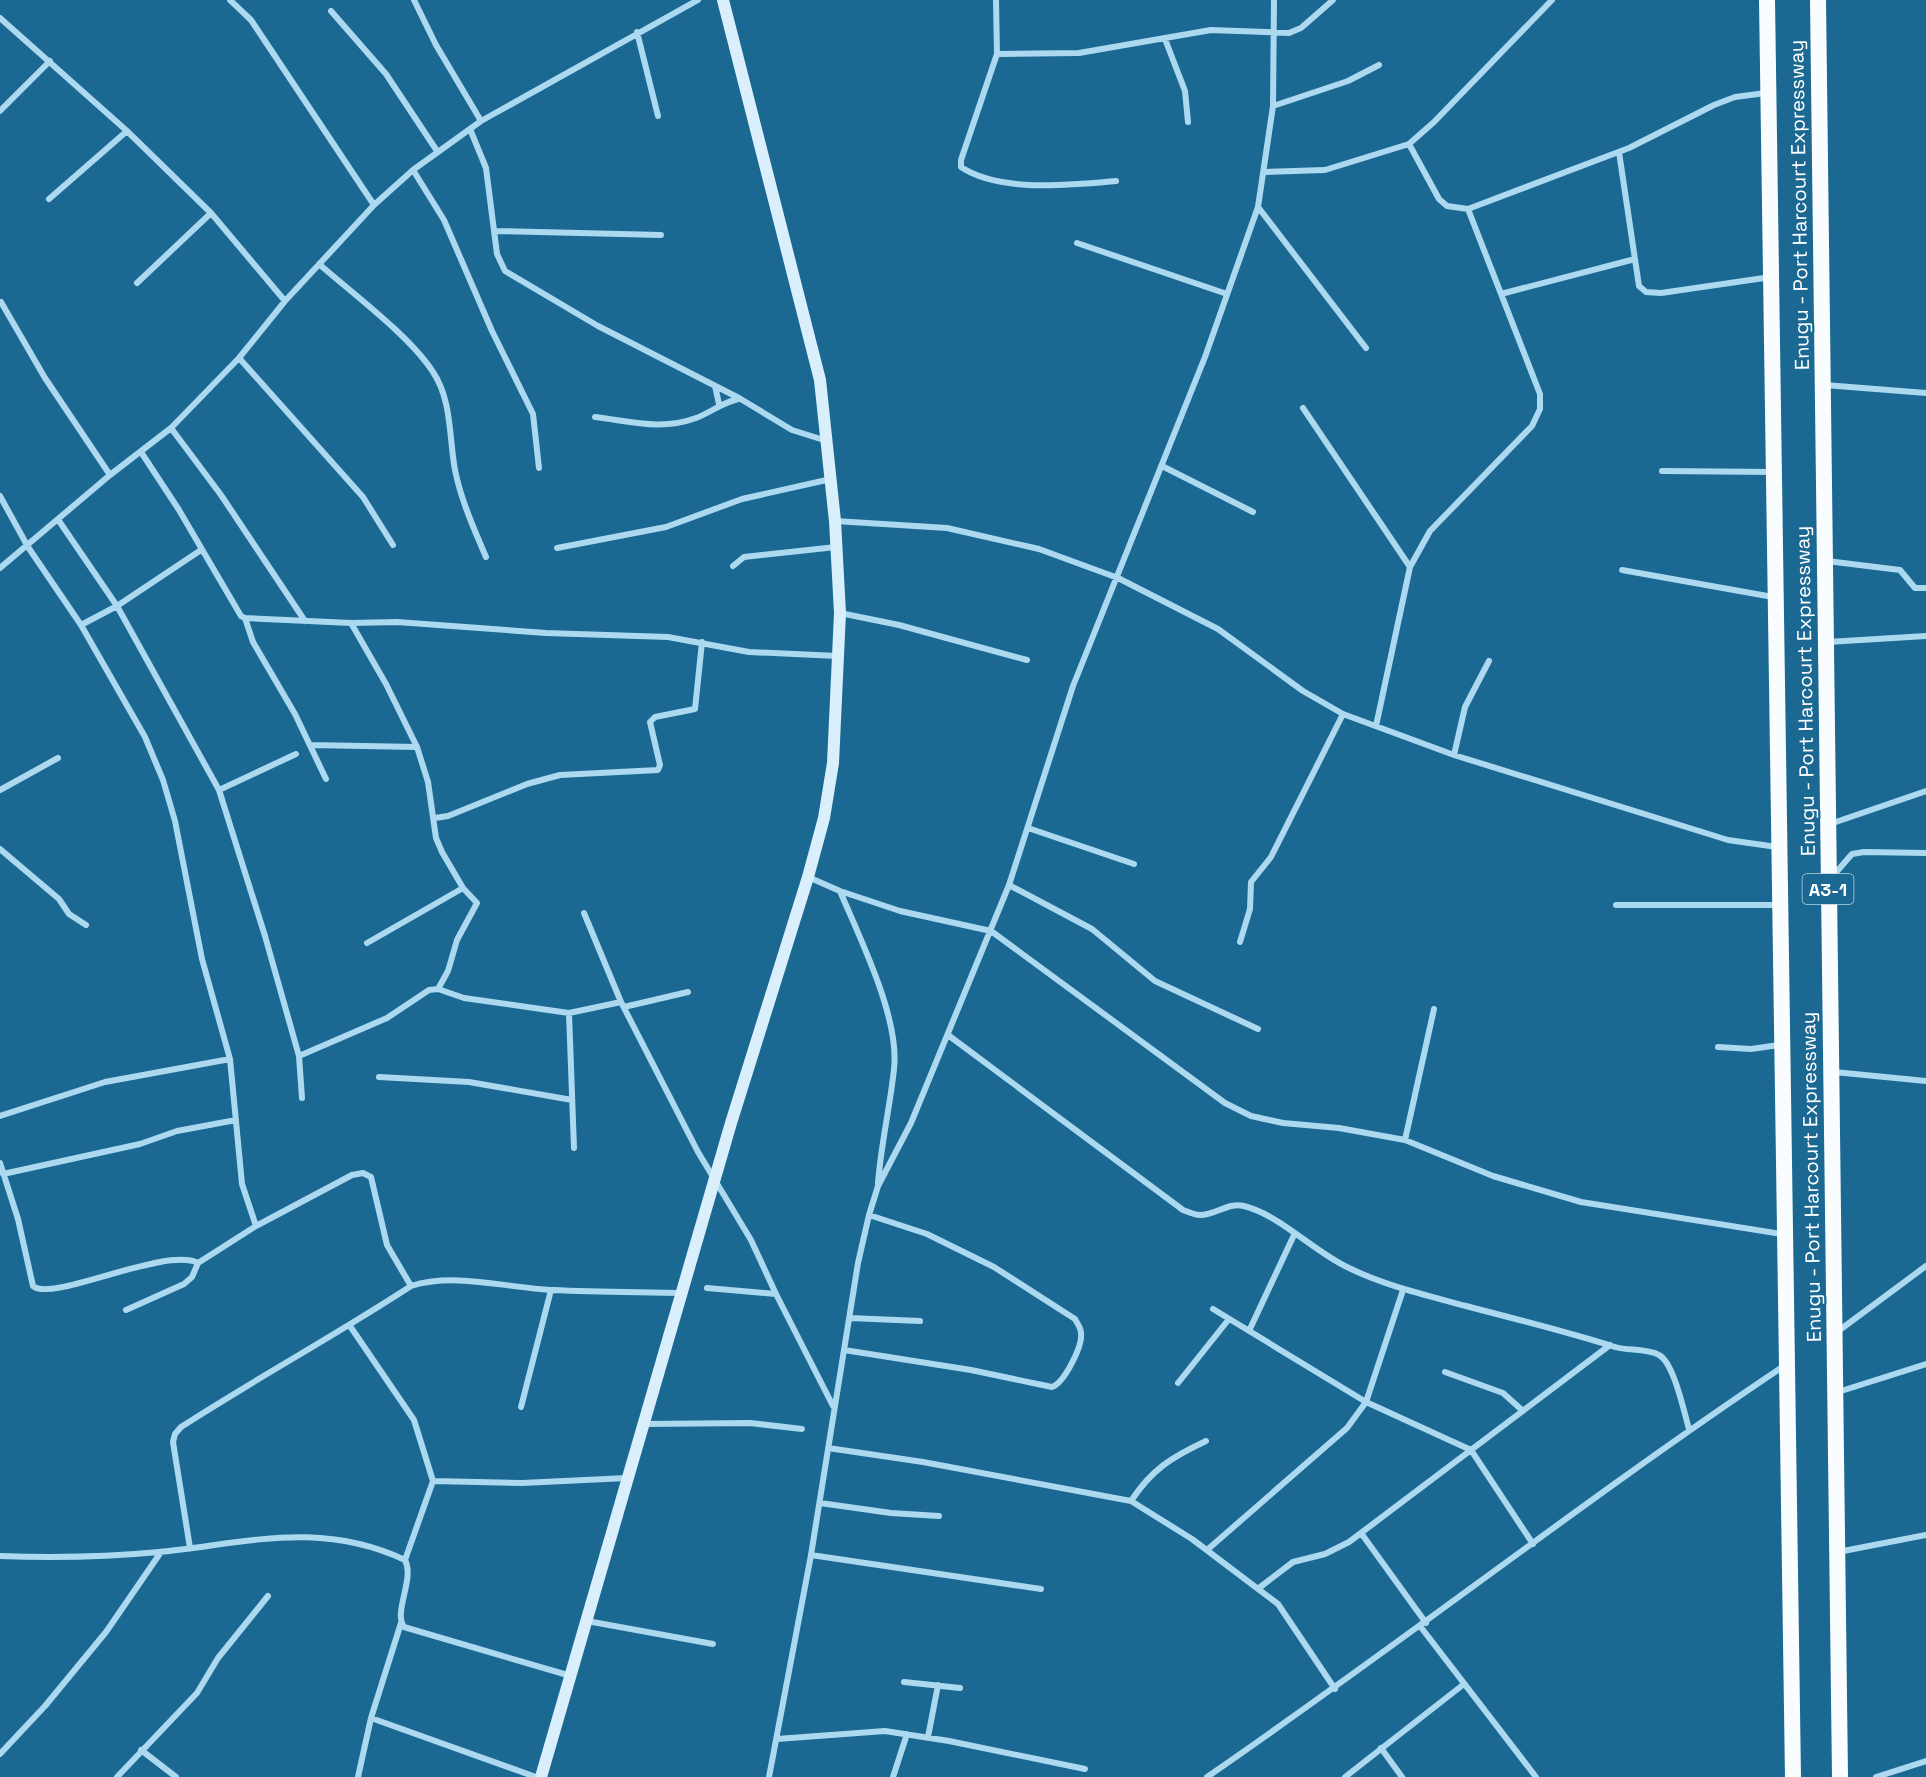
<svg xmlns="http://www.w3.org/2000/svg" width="1926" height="1777" font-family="'Space Grotesk',sans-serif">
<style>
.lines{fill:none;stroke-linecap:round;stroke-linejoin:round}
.minor{stroke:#acd9ef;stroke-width:6}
.secondary{stroke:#d9effb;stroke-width:12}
.trunk{stroke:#fafdff;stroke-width:16}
.labels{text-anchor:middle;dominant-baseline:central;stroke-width:4.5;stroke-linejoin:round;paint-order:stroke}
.shield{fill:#1b6993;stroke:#bbd2df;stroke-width:1.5}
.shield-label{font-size:18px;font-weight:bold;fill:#fff}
.street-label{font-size:20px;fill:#fff;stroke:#1b6993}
</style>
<rect width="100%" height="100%" fill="#1b6993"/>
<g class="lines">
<path class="minor" d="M230,0l21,20 123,185
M414,0l22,45 45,76
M996,0l1,54 82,-1 132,-23 78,3 12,-5 32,-28
M331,11l55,63 51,77
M0,18l127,113 84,82 74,88
M637,32l21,84
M1165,39l20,52 3,31
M997,54l-36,106v7c39,26 111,18 155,14
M1273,106l75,-25 31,-16
M0,111l50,-50
M470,129l16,39 11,86 8,17 93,55 141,72 53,32 35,11
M1409,144l30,55 8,7 21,3 161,-61 85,-43 21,-8 31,-4
M1619,152l20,134 7,6 15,1 110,-16
M413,170l31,50 48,111 41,83 6,54
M1265,172l60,-2 84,-26 25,-22 118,-122
M49,199l78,-68
M1258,207l108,141
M495,231l166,4
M1077,243l150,51
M319,264c33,29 91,72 114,108 19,28 16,66 22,98 6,30 19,59 31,87
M137,283l74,-70
M1501,294l134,-35
M1,302l44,76 65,97
M239,358l124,139 30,48
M1825,385l101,8
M715,386l4,18
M1303,408l107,159
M595,417c35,4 66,14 101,1 16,-6 23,-14 42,-19
M171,428l50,67 84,126
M141,452l38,58 62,106 4,2 106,5 46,-1 149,11 122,4 81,15 89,4
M1162,466l91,46
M1662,471l112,1
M0,496l28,51 53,78 64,112 18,43 12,41 27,138 28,100 12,125 14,42
M59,521l58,85 102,184 46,146 34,120
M835,521l112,7 92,21 79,29 100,51 85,62 40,23 111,41 274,85 49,7
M557,548l109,-21 76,-28 89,-20
M1827,561l73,9 15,18h11
M733,566l11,-9 92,-10
M0,568l110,-93 61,-47 68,-70 46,-57 89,-96 39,-35 68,-49 217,-121
M1622,570l151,27
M840,613l59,12 128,35
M245,618l8,24 42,72 31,65
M351,623l35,61 31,63 11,35 8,56 6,14 21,36 14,15 -20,37 -9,31 -10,18
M81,625l36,-19 84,-56
M1828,642l98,-6
M1376,726l34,-159 20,-36 102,-105 8,-17v-15l-72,-185
M310,745l107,2
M1454,755l11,-48 24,-46
M0,790l58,-32
M219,790l77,-36
M435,818l13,-2 79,-32 33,-9 98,-5 2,-5 -10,-43 5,-5 40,-8 7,-67
M1830,824l96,-33
M1028,828l106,36
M0,849l59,50 10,15 17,11
M808,877l32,14 60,20 91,20 234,172 26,13 32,7 56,5 66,12 88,36 88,26 201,32
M1832,877l20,-23 12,-2 62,1
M1009,885l83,44 63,52 103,48
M840,891c20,48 60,127 54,178 -4,38 -13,75 -16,114
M1616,905h161
M584,913l37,89 77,150 53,88 25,54 57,112
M1240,942l10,-33 1,-27 20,-25 72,-143
M367,943l96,-55
M624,1007l64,-15
M569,1013l5,135
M948,1035l235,175c5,2 12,5 17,5 16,0 28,-13 44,-9 36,9 70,46 105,62 37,18 77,27 117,38 49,13 99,25 149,41 13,4 32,1 44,8 15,8 25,57 30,74
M1718,1047l33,2 28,-4
M1834,1072l92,9
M379,1077l90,5 103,18
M302,1098l-3,-42 88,-38 42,-28 9,-1 26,9 105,15 52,-11
M0,1116l105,-34 125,-23
M1405,1140l29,-131
M0,1163l18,56 15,67c18,17 132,-40 165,-23
M3,1174l137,-30 37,-13 59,-11
M707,1288l69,6
M1213,1309l153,93 105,48 62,94
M126,1310l58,-26 8,-7 6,-14 58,-37 96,-51 11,-2 8,4 16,68 24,41
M850,1318l70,3
M350,1326l64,94 19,61 -28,79
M1249,1331l45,-96
M1837,1332l89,-66
M844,1350l127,20 81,17c12,-4 31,-41 29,-54 0,-5 -4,-10 -6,-14l-81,-52 -67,-33 -58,-19
M1445,1372l58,21 20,18
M1178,1383l51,-64
M1838,1392l88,-28
M521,1407l30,-117
M644,1424l106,-1 52,6
M828,1448l95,14 208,39 61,38 86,65 57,85
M433,1481l89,2 105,-5
M1131,1501c21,-32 41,-44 75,-60
M820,1503l71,10 48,3
M1361,1533l65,90
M190,1548l-17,-106 2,-8 6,-7c76,-49 155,-92 230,-141 44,-14 96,2 142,4 42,2 85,2 128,3
M1207,1550l140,-122 19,-26 37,-112
M1838,1552l88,-17
M811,1555l230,34
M0,1556c54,2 106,1 159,-4 89,-9 160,-32 246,8 10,19 -12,52 -1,67l167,49
M1259,1588l34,-26 32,-8 24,-12 261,-197
M587,1621l126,23
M1420,1626l116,151
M904,1682l56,6
M371,1718l165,59
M928,1737l10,-52
M777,1739l108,-8 64,10 136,28
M1381,1748l21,29
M141,1750l35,27
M0,1754l45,-48 61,-74 55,-80
M117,1777l80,-84 21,-35 50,-62
M358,1777l13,-59 30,-95
M769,1777l42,-222 47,-292 11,-48 9,-29 33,-63 98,-238 64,-199 132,-329 53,-150 15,-101 1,-106
M893,1777l14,-43
M1207,1777c195,-134 381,-280 577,-411
M1345,1777l119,-93
M1876,1777l50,-16"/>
<path class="secondary" d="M541,1777l190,-654 77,-246 16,-59 9,-55 7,-150 -5,-92 -15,-141 -97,-380"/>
<path class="trunk" d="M1767,0l26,1777
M1818,0l22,1777"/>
</g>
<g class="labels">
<rect class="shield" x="1802.5" y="874" width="51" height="30" rx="4.5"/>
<g class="shield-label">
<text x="1828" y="889">A3-1</text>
</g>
<g class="street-label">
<text transform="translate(1799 205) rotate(-91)">Enugu - Port Harcourt Expressway</text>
<text transform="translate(1805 691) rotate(-91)">Enugu - Port Harcourt Expressway</text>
<text transform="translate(1811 1177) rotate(-91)">Enugu - Port Harcourt Expressway</text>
</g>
</g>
</svg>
